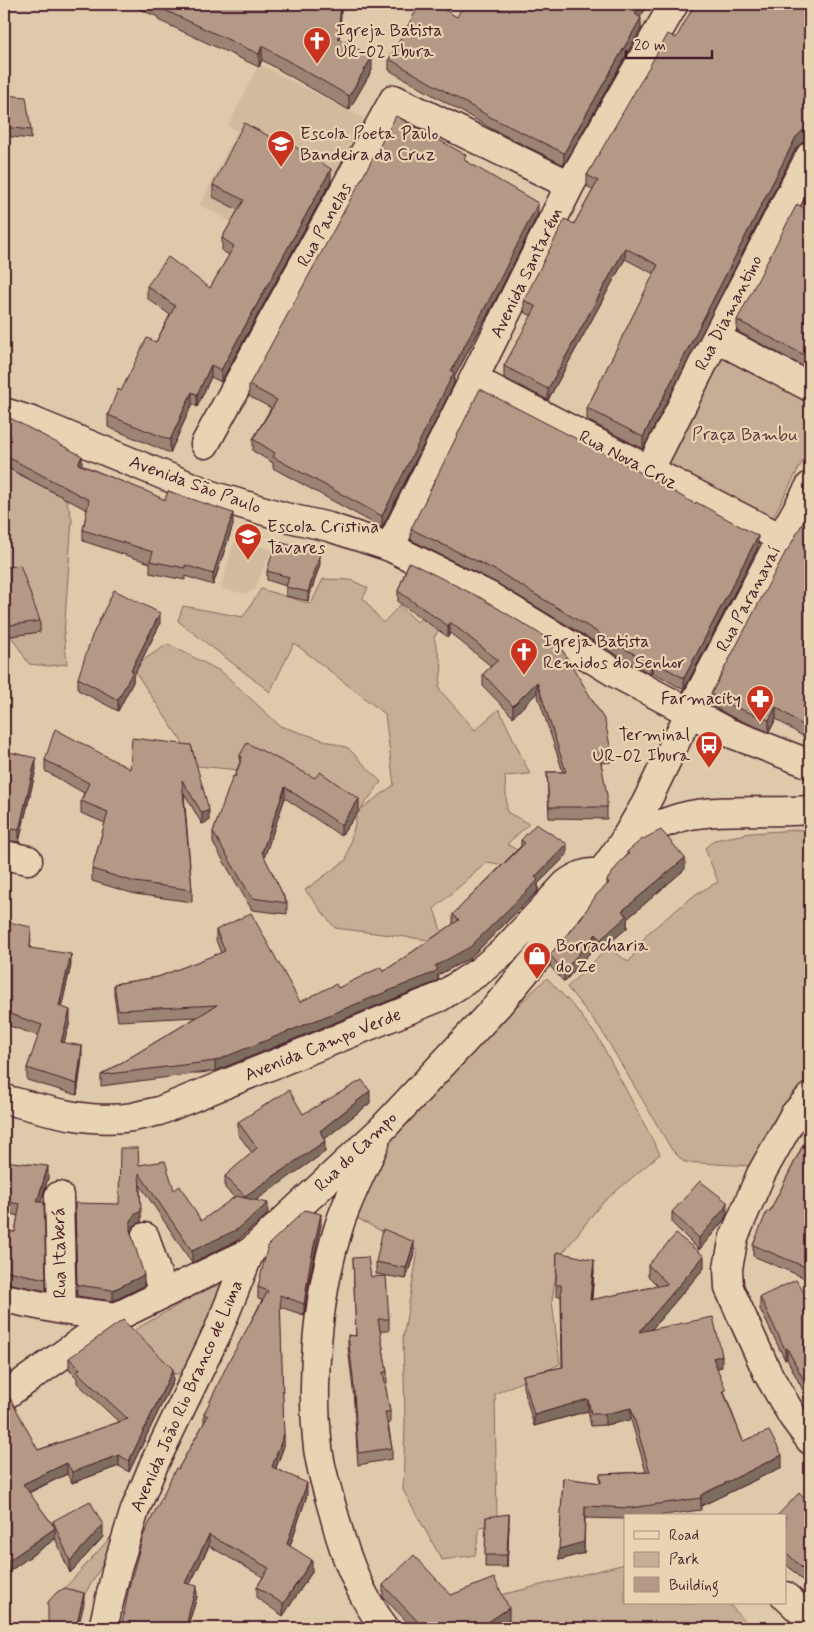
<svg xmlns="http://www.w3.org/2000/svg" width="814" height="1632" font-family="Mynerve,sans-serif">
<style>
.built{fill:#d1bb9f}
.green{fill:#c6ad95;stroke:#886660}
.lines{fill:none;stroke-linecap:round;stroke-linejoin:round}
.street-casing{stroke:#4a1f2b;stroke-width:31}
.secondary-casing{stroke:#4a1f2b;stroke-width:31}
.street{stroke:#e8d4b2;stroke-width:28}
.secondary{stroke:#e8d4b2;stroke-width:28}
.wall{fill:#9b8473;stroke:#4a1f2b}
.shaded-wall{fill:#7e6c5e;stroke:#4a1f2b}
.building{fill:#b49a86;stroke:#4a1f2b}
.labels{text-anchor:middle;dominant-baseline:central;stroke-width:4.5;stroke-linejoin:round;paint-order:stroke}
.poi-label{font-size:18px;fill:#4a1f2b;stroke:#e8d4b2;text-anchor:start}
.street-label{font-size:18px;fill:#4a1f2b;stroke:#e8d4b2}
.park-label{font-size:18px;fill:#5d343b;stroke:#e8d4b2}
</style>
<rect width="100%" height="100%" fill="#dec9aa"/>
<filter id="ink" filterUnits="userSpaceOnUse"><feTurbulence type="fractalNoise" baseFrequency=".02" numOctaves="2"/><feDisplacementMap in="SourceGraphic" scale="10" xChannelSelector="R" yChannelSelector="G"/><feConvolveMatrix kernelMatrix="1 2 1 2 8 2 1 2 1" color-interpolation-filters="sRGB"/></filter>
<g filter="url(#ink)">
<path class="built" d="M259,64l108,56 -69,136 -98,-51 37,-74 -9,-5z
M243,541l28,9 -16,39 -9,5 -25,-6 13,-46z"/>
<path class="green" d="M716,350l94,45v52l-39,74 -108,-57z
M4,466l62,33 6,20 -8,116 3,29 -17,2 -21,-2 -18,-28 28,-4 -35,-52z
M323,579l28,1 17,8 -5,10 20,25 17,-18 17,17 25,-25 14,4 -22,37 8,28 -3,23 36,41 24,-21 31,65 -25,2 2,36 22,12 -22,20 23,14 -15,9 -28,-5 -53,47 11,33 -110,-14 -30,-38 41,-30 12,-49 -118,-41 -42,-4 -66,-99 36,-23 54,28 58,54 68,22 33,34 -20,27 33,-24 -9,-71 -91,-71 -24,49 -92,-71 5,-15 60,11 18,-28 50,15z
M810,829v244l-43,94 -83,-5 -12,-12 -72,-122 -33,-41 41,-39 21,14 19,-29 48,-39 22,-12 -13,-34 9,-8 37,-7z
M547,978l29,31 23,30 61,115 -59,50 -43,55 -6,42 8,63 -65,30 2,130 -17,3 -5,28 -33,5 -39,-70 2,-68 -2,-84 15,-87 -61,-33 22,-82z
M227,1277l-42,97h-15l-41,-41z
M135,1510l-52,87 -27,1z
M625,1564v39h103l24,25h-244l1,-8 -12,-24z"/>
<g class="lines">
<defs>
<path id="street" d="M716,338l94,49
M475,380l306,158
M205,444l189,-345 176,86
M649,471l67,-133 94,-182
M390,547l180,-362 104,-181
M690,712l91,-174 29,-52
M4,855l24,5
M810,1097l-16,18 -33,59 -27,63 -6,31 1,20 39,86 25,43 17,23
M59,1196l3,114
M145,1237l18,56
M4,1298l58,12 54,7 134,-65
M4,1396l112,-79
M785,1596l15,14"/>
<path id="secondary" d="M4,412l28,9 182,75 71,21 44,10 61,20 99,49 128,78 110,58 83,32
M622,844c19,-11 38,-21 60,-27 42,-10 86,-3 128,-7
M4,1099c41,11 86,25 129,18 8,-2 17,-4 26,-6l281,-114 40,-26 25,-21 61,-66c11,-8 20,-12 35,-11
M375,1143c-12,27 -27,55 -36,83 -21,67 -29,152 -21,222 3,24 11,48 17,70 10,39 25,78 50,110
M103,1628l14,-60 18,-58 19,-46 64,-133 32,-79 131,-122 116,-124 39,-47 35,-44 51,-71 24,-41 44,-91"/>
</defs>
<use href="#street" class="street-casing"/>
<use href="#secondary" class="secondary-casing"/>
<use href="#street" class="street"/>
<use href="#secondary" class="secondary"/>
</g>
<path class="wall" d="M127,4h214l-2,34 33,32 -23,40 -87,-50 -3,7 -101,-47v-3z
M810,4v137l-8,2 -6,5 -153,301 -56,-29v-12l67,-134 -29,-15 -77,141 -44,-22v-12l28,-50 -8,-4v-12l50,-76 19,-34 -6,-4v-11l89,-137z
M457,17h183l1,12 -77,136 -72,-36 -103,-59v-11z
M4,95l27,35v9l-27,-3z
M466,161l72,53 -41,83 -43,81v6l-72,144 -109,-60v-5l-20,-12v-12l18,-31 -22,-12v-11z
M331,181l-110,201 -10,-5 -14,30 -5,-3 -22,49 -62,-26v-12l13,-24 35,-49 14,-27 -23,-17v-12l63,2 19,-33 -7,-4v-13l16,-28 -25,-13v-12z
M810,212v158l-73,-39v-11z
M4,427l78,38 83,35 68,25 -20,60 -28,-9v4l-35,-7v-10l-67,-22v-11l4,-20 -83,-44z
M810,510v231l-34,-22 -7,13 -37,-15 -21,-12v-11z
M411,529l347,18 -74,143 -32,-18 -1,2 -26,-14 -128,-77 -86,-43z
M409,562l202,189v11l-10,1 6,44v12l-58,-1 -2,-46h16l-26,-79 -24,24 -30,-31v-12l8,-8 -41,-33 -2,4 -50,-35v-11z
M320,564l-12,37 -22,-5v-10l-19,-6v-9z
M4,568l36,53v11l-29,4 -7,-22z
M160,624l-27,53v5l-15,29 -40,-21v-12z
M191,745l18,76 -7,3 -18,-31 8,97v12l-57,-8 -43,-13v-12l13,-46 -24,-10v-12l3,-8 -39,-22v-11l85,9z
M4,751l32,18 -17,73 -15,-2z
M240,755l119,56 -18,25 -56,-38 -21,59 23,46v11l-35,-4 -39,-67v-11l27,-70z
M521,840l46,15 -29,29v7l-68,67 -32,17v5l-5,3 -218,88 -114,15v-11l96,-58 -79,4 -4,-26v-11l44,-7 63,-24 -5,-13v-10l84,72 83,-30 70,-48v-10l68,-68z
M627,852l58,17 -58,50v9l-27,23 -4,-5 -32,36 -14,-16v-11l57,-70v-5l20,-25z
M4,921l27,18 -1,9 41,17 -10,42 9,15 -6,20 18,16 -5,37 -50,-15v-12l12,-32 -35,-12z
M370,1103l-46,36 1,13 -70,48 13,14 -30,26 -46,23 -52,-78 1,37 -7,4 -3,6 13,54 -31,15 -36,-5 -2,-82 44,-10 20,-39 35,25 27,31 34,-23 -10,-10v-12l27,-23 -14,-19v-12l65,-8z
M810,1131v149l-57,-24v-11z
M4,1161l44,17 -7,24 5,77v12l-39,-8h-3v-52l11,1 3,-16 -14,-4z
M672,1212l55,2 -3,6 -25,30 -27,-27z
M321,1225l-11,51 -6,39 -24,-8 4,139 -8,22 31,27 -17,51 22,26 -29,44 -26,-18v-11l6,-10 -54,-31 -19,38 7,13 -7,22 -12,-150 26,-46v-9l58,-114 -4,-1v-12z
M557,1252l37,19 -2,29 66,-14 -10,-10v-11l56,3 -53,62 71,37 -5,1 9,29 17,44 39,26 -81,39v4l-44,6h-32v3l-40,-1 -1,35 -25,7 4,-82 37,5v-9l46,-2 -15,-52 -26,5 -14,1 -3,-15 -54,15 -11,-39v-12l39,-8 -1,-71h-5z
M414,1253l-8,26 -30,-5v-12z
M353,1258l18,19 18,42v12h-9l7,41v11l-2,1 5,28v11h-2l4,25v11l-34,6 -5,-76 -5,-42v-12l8,1z
M760,1297l50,5v102l-23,-45 -2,1 -25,-51z
M69,1358l104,23 -44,91 -10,-6 -47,17 -5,-9 -38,19 24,32v-4l50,16 -33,36 -15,-35v1l-51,36v-174l34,49 81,-28 -42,-39v-5l-8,-8z
M810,1505v83l-25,-25v-47z
M486,1517l23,9 -2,41h-22z
M383,1585l68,10 58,25 -13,8h-83l-30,-31z"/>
<path class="shaded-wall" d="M341,4v12l-3,35v-13z
M641,4h8l-14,21v-11z
M641,18v11l-77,136v-12z
M262,46v14l-3,7v-13z
M372,57v13l-23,40v-14z
M809,129v11l-7,3 -6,5 -153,301v-12l153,-300 6,-6z
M331,169v12l-110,201v-12z
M538,203v11l-41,83 -43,81v6l-72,144v-12l69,-145z
M625,248v11l-77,141v-11z
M211,365v12l-14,30v-12z
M192,392v12l-22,49v-13z
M82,456v12l-4,-4z
M233,513v12l-20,60v-11z
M758,536v11l-74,143v-12z
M320,554v10l-12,37v-9z
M160,613v11l-27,53v5l-15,29v-11l13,-30z
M450,622v11l-2,4v-11z
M652,661v11l-1,2v-11z
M537,682v11l-24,24v-11z
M776,707v12l-7,13v-12z
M36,758v11l-17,73v-12z
M285,787v11l-23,66v-12z
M359,799v12l-18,25v-11z
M209,810v11l-7,3v-11z
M567,844v11l-29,29v7l-68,67 -32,17v5l-5,3 -218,88v-10l220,-95 100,-89z
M685,858v11l-58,50v9l-27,23v-11l22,-29z
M596,934v12l-32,36v-11z
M71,954v11l-12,53v-12z
M70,1010v12l-9,31v-11z
M82,1046v12l-5,37v-11z
M370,1091v12l-50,40v-12z
M325,1141v11l-80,56v-12z
M48,1166v12l-11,36v-12z
M727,1202v12l-3,6 -25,30v-12z
M268,1203v11l-30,26 -46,23v-12z
M141,1211v11l-7,4 -4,8v-11l4,-8z
M321,1214v11l-11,51 -6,39v-11l6,-40z
M414,1242v11l-8,26v-11z
M704,1256v12l-65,76v-12z
M594,1260v11l-4,41v-12z
M144,1275v11l-31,15v-11z
M9,1303v12l-5,57v-11z
M787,1348v11l-2,1v-11z
M722,1355v12l-9,2v-11z
M173,1369v12l-44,91v-11z
M588,1399v12l-54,15v-11z
M631,1408v12l-26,5v-11z
M284,1434v12l-12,32v-11z
M119,1455v11l-47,17v-11z
M782,1455v12l-81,39v-11z
M67,1463v11l-44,21v-11z
M307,1483v12l-20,60v-11z
M585,1506l-1,47 -25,7v-11z
M509,1514v12l-2,41v-12z
M103,1525v12l-33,36v-12z
M55,1528v11l-51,36v-11z
M209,1535v11l-24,48v-11z
M312,1560v12l-29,44v-12z
M197,1586v11l-7,22 -1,9h-3l4,-20z
M84,1593v11l-6,24h-2z
M509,1608v12l-13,8h-8v-6z"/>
<path class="building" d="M157,4h184l-3,34 34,19 -23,39 -87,-50 -3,8 -101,-47 1,-2z
M420,4h14l23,13 7,-13h177l-6,10 6,4 -77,135 -72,-35 -103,-59z
M695,4h115v125l-8,2 -6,6 -153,300 -56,-29 71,-143 -33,-17 -77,141 -44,-23 32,-59 -12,-7 41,-81 9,5 24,-43 -11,-6 81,-141 8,4z
M4,95l22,2 5,33 -27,-3z
M396,116l70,39 -2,5 74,43 -41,82 -46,86 3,1 -72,144 -109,-59 2,-4 -22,-14 24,-39 -28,-15z
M244,123l44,23 1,-3 42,26 -110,201 -10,-5 -14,30 -5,-3 -22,48 -62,-25 10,-26 3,2 26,-53 9,4 19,-36 -28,-20 21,-29 42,31 24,-42 -12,-8 22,-38 -31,-15z
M797,204l13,8v146l-73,-38z
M480,389l151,78 64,37 1,-2 62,34 -74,142 -32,-17 -1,2 -26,-14 -128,-78 -86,-42z
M8,418l4,1 70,37 -4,8 68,27 19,9 3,-9 65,22 -20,61 -28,-9v3l-35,-7 3,-9 -70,-22 6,-30 -85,-45v-28z
M810,510v220l-34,-23 -7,13 -37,-14 -21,-12 75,-143h1z
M276,541l44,13 -12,38 -22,-5 3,-10 -22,-6z
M409,562l72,36 79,48 45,75 6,30 -12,1 8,43v12h-58l-2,-35h19l-29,-90 -24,24 -30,-32 15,-14 -48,-38 -2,4 -50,-35z
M20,565l20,56 -29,4 -7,-23v-34z
M114,590l46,23 -29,57 2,1 -15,29 -40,-22 14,-42z
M55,729l75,40 2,-31 59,7 18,65 -7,3 -20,-33 10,110 -57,-8 -43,-13 16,-57 -27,-11 8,-18 -44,-23z
M247,743l68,35 5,-6 39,27 -18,26 -56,-38 -23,65 25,51 -35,-5 -39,-66 20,-56 2,1 7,-20 -2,-2z
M4,751l32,7 -17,72 -15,-2z
M536,824l31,20 -32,33 3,3 -68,67 -35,19 3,3 -5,4 -218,88 -114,14 116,-70 -99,5 -4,-26 44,-7 67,-26 -9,-21 35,-17 49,89 36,-18 2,4 43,-21 2,5 76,-52 -6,-6 72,-71 -4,-3z
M661,830l24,28 -63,53 5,5 -27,24 -4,-6 -32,37 -14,-16 31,-37 16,-24 12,-11 -2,-3 14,-19 8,-7 -2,-2 1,-1 13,-11z
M4,921l27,6 -1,21 41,6 -12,52 11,4 -9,32 21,4 -5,38 -50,-16 15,-43 -38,-13z
M362,1080l8,11 -50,40 5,10 -80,55 -20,-20 32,-28 -19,-26 51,-32 14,24z
M810,1131v138l-57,-24 14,-34h3z
M120,1148h18l1,17 26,-4 9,29 6,-4 21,35 35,-25 32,7 -30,26 -46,22 -53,-78 2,38 -7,4 -4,8v7l14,45 -31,15 -36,-5 -2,-82 44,1z
M4,1161l44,5 -11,36h7l2,77 -39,-8h-3v-40l11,1 5,-28 -16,-3z
M700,1181l27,21 -3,7 -25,29 -27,-26z
M305,1210l16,4 -11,50 -6,40 -24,-9 4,139 -12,33 35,16 -20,61 25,16 -29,44 -26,-17 12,-19 -60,-33 -24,48 12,3 -7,22 -4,20h-65l8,-41 14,-51 33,-68 2,1 30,-53 -4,-2 24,-51 40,-72 -10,-4 10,-42z
M383,1229l31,13 -8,26 -30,-6z
M676,1234l28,22 -65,76 74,-15 9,38 -9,3 13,32 -3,1 20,50 26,-10 13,24 -81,40v3l-71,10 -45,-2 -1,36 -25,7 4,-71 38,5 -1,-9 50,-2 -19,-64 -26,6h-14l-3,-15 -54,16 -11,-40 40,-8 -2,-82h-5l1,-33 37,8 -4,40 78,-16 -20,-19z
M368,1257l3,20 15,-1 3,43h-11l9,53h-4l7,40h-5l7,36 -34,5 -5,-76 -5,-42 8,1 -3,-78z
M796,1280l14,22 -3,2 3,4v84l-23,-44 -2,1 -25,-52z
M4,1302l5,1 -5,58z
M123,1320l50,49 -44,92 -10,-6 -47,17 -5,-9 -44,21 32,44 -51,36v-163l6,-3 28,52 90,-31 -51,-47 3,-3 -11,-11z
M799,1493l11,12v71l-25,-25v-35h-8z
M90,1501l13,24 -33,36 -17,-40z
M509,1514l-2,41h-22l1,-38z
M414,1555l37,40 43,-17 15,30 -21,14 3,5v1h-67l-41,-43z
M65,1588l19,5 -8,35h-28v-26l9,-10z"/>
</g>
<defs>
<symbol id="church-pin" viewBox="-11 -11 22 30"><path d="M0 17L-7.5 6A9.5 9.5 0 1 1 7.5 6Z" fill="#c8321e" stroke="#e8d4b2"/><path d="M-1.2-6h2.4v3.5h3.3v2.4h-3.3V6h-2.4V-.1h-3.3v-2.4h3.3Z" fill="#fff"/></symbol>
<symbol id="school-pin" viewBox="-11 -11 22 30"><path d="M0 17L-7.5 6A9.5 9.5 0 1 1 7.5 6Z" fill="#c8321e" stroke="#e8d4b2"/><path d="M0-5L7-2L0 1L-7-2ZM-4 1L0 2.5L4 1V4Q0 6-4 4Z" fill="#fff"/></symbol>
<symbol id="pharmacy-pin" viewBox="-11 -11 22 30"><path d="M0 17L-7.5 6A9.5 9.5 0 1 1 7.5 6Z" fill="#c8321e" stroke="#e8d4b2"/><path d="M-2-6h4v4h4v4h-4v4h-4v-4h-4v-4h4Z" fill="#fff"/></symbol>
<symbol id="bus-pin" viewBox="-11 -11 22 30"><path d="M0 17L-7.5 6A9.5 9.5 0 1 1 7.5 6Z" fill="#c8321e" stroke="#e8d4b2"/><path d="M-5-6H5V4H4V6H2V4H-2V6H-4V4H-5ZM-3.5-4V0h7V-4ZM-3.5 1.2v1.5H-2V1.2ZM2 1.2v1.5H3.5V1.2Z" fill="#fff"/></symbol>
<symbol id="shop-pin" viewBox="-11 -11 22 30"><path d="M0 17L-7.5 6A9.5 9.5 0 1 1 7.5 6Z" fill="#c8321e" stroke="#e8d4b2"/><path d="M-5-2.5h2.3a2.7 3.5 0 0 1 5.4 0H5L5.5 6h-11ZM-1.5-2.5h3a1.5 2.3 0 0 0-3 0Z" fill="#fff"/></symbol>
</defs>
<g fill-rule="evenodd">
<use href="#church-pin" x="301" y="25" width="32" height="43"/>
<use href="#school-pin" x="265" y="128" width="32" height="43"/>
<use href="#school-pin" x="232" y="521" width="32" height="43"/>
<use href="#church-pin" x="508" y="636" width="32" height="43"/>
<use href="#pharmacy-pin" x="744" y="683" width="32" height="43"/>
<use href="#bus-pin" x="693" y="729" width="32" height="43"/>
<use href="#shop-pin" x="521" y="940" width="32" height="43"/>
</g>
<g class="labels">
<g class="poi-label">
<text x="336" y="31">Igreja Batista<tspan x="336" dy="21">UR-02 Ibura</tspan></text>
<text x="300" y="134">Escola Poeta Paulo<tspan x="300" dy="21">Bandeira da Cruz</tspan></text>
<text x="267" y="527">Escola Cristina<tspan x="267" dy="21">Tavares</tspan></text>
<text x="543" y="642">Igreja Batista<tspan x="543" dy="21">Remidos do Senhor</tspan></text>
<text x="741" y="699" text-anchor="end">Farmacity</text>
<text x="690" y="735" text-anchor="end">Terminal<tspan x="690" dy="21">UR-02 Ibura</tspan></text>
<text x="556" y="946">Borracharia<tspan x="556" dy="21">do Ze</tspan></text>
</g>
<g class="street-label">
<text transform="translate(325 225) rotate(-61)">Rua Panelas</text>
<text transform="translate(527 273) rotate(-64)">Avenida Santarém</text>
<text transform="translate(729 313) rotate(-63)">Rua Diamantino</text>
<text transform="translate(628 460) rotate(27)">Rua Nova Cruz</text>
<text transform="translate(195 485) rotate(20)">Avenida São Paulo</text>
<text transform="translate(749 599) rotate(-62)">Rua Paranavaí</text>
<text transform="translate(323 1045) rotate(-22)">Avenida Campo Verde</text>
<text transform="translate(356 1152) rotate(-44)">Rua do Campo</text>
<text transform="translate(60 1253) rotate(-91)">Rua Itaberá</text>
<text transform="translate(187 1396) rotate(-66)">Avenida João Rio Branco de Lima</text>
</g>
<g class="park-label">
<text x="745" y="435">Praça Bambu</text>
</g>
</g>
<rect width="814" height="1632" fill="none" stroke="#e8d4b2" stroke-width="20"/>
<rect x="10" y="10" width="794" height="1612" fill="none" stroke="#4a1f2b" stroke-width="2" filter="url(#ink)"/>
<rect x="624" y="1514" width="162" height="90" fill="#e8d4b2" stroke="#a98c7c"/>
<rect x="634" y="1531" width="25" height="8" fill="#e8d4b2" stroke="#a98c7c"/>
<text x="669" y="1540" font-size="15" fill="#4a1f2b">Road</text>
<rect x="634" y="1552" width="25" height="15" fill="#c6ad95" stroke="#a98c7c"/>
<text x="669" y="1564" font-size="15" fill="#4a1f2b">Park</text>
<rect x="634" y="1577" width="25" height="15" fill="#b49a86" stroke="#a98c7c"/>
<text x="669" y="1590" font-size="15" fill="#4a1f2b">Building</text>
<path d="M626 50v8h86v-8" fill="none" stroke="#4a1f2b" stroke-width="2.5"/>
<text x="634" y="50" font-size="15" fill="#4a1f2b" stroke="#e8d4b2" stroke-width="4" paint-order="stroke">20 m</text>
</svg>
